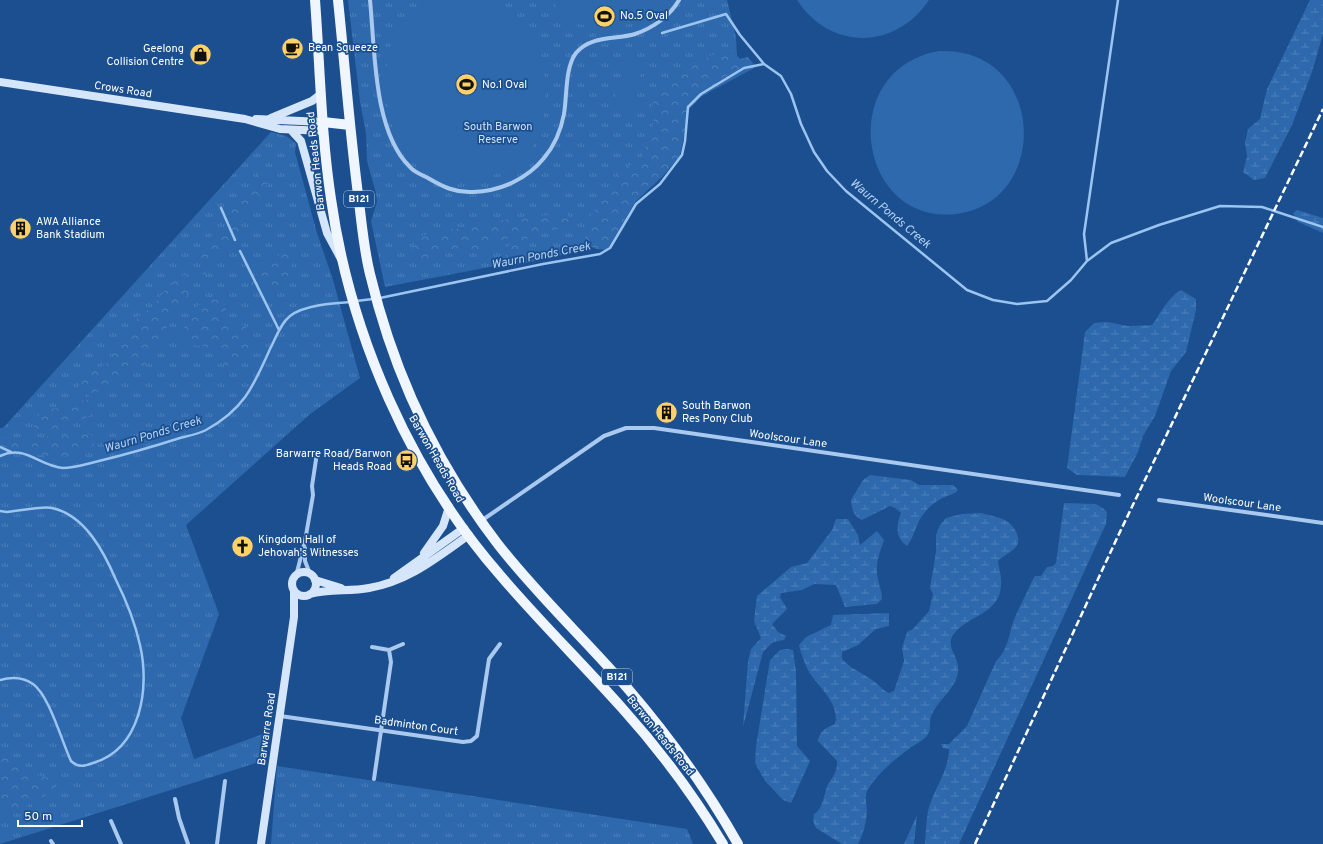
<svg xmlns="http://www.w3.org/2000/svg" width="1323" height="844" font-family="Overpass,sans-serif">
<style>
.grass{fill:url(#grass-tufts)}
.forest{fill:url(#forest-crowns)}
.wetland{fill:url(#wetland-marsh)}
.pitch{fill:#2e69ad}
.lines{fill:none;stroke-linecap:round;stroke-linejoin:round}
.stream{stroke:#9cc4f0;stroke-width:2.5}
.street{stroke:#a9c9ee;stroke-width:4}
.secondary{stroke:#d6e6fa;stroke-width:8}
.primary{stroke:#f0f6ff;stroke-width:10}
.rail{stroke:#fff;stroke-width:2.5;stroke-dasharray:7 3;stroke-linecap:butt}
.labels{text-anchor:middle;dominant-baseline:central;stroke-width:3.5;stroke-linejoin:round;paint-order:stroke}
.shield{fill:#1b4f8f;stroke:#bbcadd;stroke-width:1}
.shield-label{font-size:10px;font-weight:bold;fill:#fff}
.poi-label{font-size:11px;fill:#fff;stroke:#1b4f8f;text-anchor:start}
.street-label{font-size:11px;fill:#fff;stroke:#1b4f8f}
.park-label{font-size:11px;fill:#cfe3fa;stroke:#1b4f8f}
.water-label{font-size:12px;font-style:italic;fill:#b5d3f5;stroke:#1b4f8f}
</style>
<defs>
<pattern id="grass-tufts" width="24" height="20" patternUnits="userSpaceOnUse"><rect width="24" height="20" fill="#2e69ad"/><path d="M3 7l-1-3M5 7V3M7 7l1-3M15 17l-1-3M17 17v-4M19 17l1-3" fill="none" stroke="#4d80b9"/></pattern>
<pattern id="forest-crowns" width="20" height="18" patternUnits="userSpaceOnUse"><rect width="20" height="18" fill="#2e69ad"/><path d="M2 6a3 3 0 1 1 6 0M12 15a3 3 0 1 1 6 0" fill="none" stroke="#4d80b9"/></pattern>
<pattern id="wetland-marsh" width="20" height="14" patternUnits="userSpaceOnUse"><rect width="20" height="14" fill="#2e69ad"/><path d="M1 5h8M5 5V1M11 12h8M15 12V8" fill="none" stroke="#4d80b9"/></pattern>
</defs>
<rect width="100%" height="100%" fill="#1b4f8f"/>
<path class="grass" d="M348,0h379l9,37 1,22 -40,28 -96,157 -17,6 -70,16h-19l-110,21 -14,-66 6,-19 -1,-9 -9,-32 -1,-28 -6,-31z
M271,132l15,4 10,7 -1,9 22,81 16,47 27,98 -51,37 -123,110 33,89 -38,104 13,41 69,-25 -4,28 -259,82v-416h3z
M277,766l410,63 6,15h-422z"/>
<path class="forest" d="M732,50l8,9 8,-2 8,10 -54,29 -13,13 -9,47 -18,21 -27,25 -28,48 -11,-1 -12,-6 5,-25 20,-27 9,-18 24,-15 12,-36 -3,-15 16,-30 45,-22z
M261,171l6,1 3,4 -4,11 -23,30 -4,15 -7,9 -3,7 -8,9 -10,5 -3,10 -4,3 -5,-5 6,-9 -4,-3 1,-6 12,-20 13,-5c4,-18 4,-21 21,-31l1,-8z
M566,214l9,8 -3,4 -45,9 1,10 -5,16 -12,2 -6,-9 7,-17 -32,13 -18,-3 -19,7 -25,7 -7,-11 12,-15 97,-18z
M291,250l2,10 -1,14 -4,3 -8,13 -4,1 -13,-4 -14,7 1,-13 14,-16 8,-3 11,-11z
M185,275l6,6 2,8 -25,26 -3,23 -23,30 -5,-7 -7,12 -7,-1 -32,25 -7,-4 -5,-6 2,-11 27,-13 8,-19 11,-7 11,-20 16,-11 9,-14 14,-14z
M214,299l10,4 6,18 15,5 5,12 1,17 -10,7 -13,4 -9,-6 -1,-11 -36,-6 -1,-10 16,-27z
M89,400l4,3 -2,12c-17,9 -32,16 -52,17l-5,-5 -1,-5 5,-5 3,-8 24,-1 14,-7z
M86,432l11,7c-9,27 -65,17 -86,9 -4,-1 -7,-4 -11,-4v-7c29,4 57,-2 86,-5z
M0,751l32,23 17,4 7,6 -4,9 -16,6 -11,8 -25,4z"/>
<path class="wetland" d="M1310,0h13v34l-11,38 -20,53 -27,53 -11,2 -11,-8 4,-16 -2,-13 3,-14 12,-10 7,-30z
M1297,210l26,8v15l-25,-11 -5,-9z
M1181,290l15,9v11l-10,42 -15,19 -16,45 -12,20 -5,16 -13,25 -48,-2 -10,-7 18,-136 9,-9 13,-1 21,4 24,-1c9,-12 15,-27 29,-35z
M870,475l41,5 8,5h34l5,5c-4,5 -7,4 -13,7 -8,3 -15,9 -20,15 -9,10 -10,24 -18,34 -12,-8 -11,-21 -6,-33l-6,-5 -5,-2 -28,14c-9,-4 -10,-11 -11,-20l12,-20z
M1064,503l32,1 8,5 3,3 -1,12 -147,320h-34c1,-12 1,-25 4,-37 6,-19 20,-38 20,-58l-6,-1 -2,-4h8l18,-18 29,-65c11,-10 13,-25 17,-39 6,-15 14,-29 20,-43l2,-3h6l6,-9 6,-1 3,-3z
M981,513c15,4 30,5 36,21 2,5 2,10 -2,14 -5,5 -12,8 -17,13 1,8 4,16 3,24 -1,30 -34,30 -48,50 -8,13 7,22 5,36 -1,17 -19,28 -26,43 -3,6 -1,12 -3,18 -2,7 -14,12 -20,17 -15,11 -31,24 -41,40 -4,8 -1,15 -1,24 -1,10 -4,22 -9,31h-16l-26,-16 -3,-7 1,-7c9,-4 10,-21 14,-30 3,-5 7,-9 8,-14 1,-3 1,-6 1,-9l-19,-20c2,-11 8,-13 17,-17 5,-21 -16,-36 -26,-52 -4,-8 -8,-18 -10,-27l7,-8 25,-12 2,-10 56,-2v13l-13,3 -18,16 -16,7v7c10,11 23,15 34,24 5,4 8,8 13,10l5,-2 10,-30 -2,-13 5,-16 6,-3 16,-18 4,-17 -3,-6 6,-36v-17l4,-10 6,-7 16,-4z
M836,519h12l10,16 2,10 17,-14 7,9c-3,10 -8,20 -7,31 0,10 5,18 5,28l-5,5 -32,3 -9,-22 -22,-1 -12,6 -21,3 -1,4 7,12 -15,15 6,8 8,4 -2,4 -11,2 -10,10 -20,75 5,-66 3,-12 10,-11 -7,-17 3,-25 34,-29 16,-4 25,-33z
M787,649l6,1 3,21 1,75 13,15 -19,42 -8,-3 -18,-19 -10,-18 1,-17 14,-86 10,-10z
M917,815l-3,29h-10z"/>
<path class="pitch" d="M432,0c19,0 41,0 60,0 8,1 15,8 21,12 32,26 36,70 30,108 -3,22 -20,42 -40,51 -68,31 -117,-23 -117,-89 0,-20 3,-39 14,-55 8,-13 19,-20 32,-27z
M551,0h110c-17,28 -63,35 -90,20 -8,-5 -14,-13 -20,-20z
M797,0h132c-33,50 -99,51 -132,0z
M939,51c107,-5 113,152 17,163 -99,11 -121,-145 -17,-163z
M626,61l17,5 -12,43 -18,-6z"/>
<g class="lines">
<path class="stream" d="M662,33l64,-19 14,21 24,29
M221,208l14,32
M240,251l39,79
M1087,261l-3,-27 34,-234
M380,298l163,-34 57,-10 10,-6 26,-44 24,-20 22,-29 3,-14 3,-34 13,-13 43,-26 20,-4 17,12 10,18 10,30 13,28 13,19 19,20 121,99 26,10 24,4 30,-3 24,-21 16,-19 24,-18 48,-18 61,-19 42,1 61,20
M356,301l17,-2
M0,447l11,5
M0,456c25,-12 39,10 63,12 10,0 23,-4 32,-6 29,-7 57,-15 85,-24 8,-2 18,-4 26,-8 38,-21 47,-43 64,-81 6,-11 10,-25 20,-33 14,-11 44,-13 61,-14
M0,511l7,1c10,-1 37,-6 45,-4 33,7 52,44 64,72 10,20 19,43 24,65 10,43 1,104 -47,118 -8,3 -15,5 -22,-2 -9,-19 -22,-66 -38,-77 -10,-7 -22,-7 -33,-4"/>
<path class="street" d="M370,0c5,49 3,131 40,167 4,5 12,8 18,11 15,9 28,15 45,14 28,-1 54,-13 71,-34 11,-13 17,-28 20,-44 3,-17 1,-47 12,-61 15,-18 39,-13 59,-19 18,-6 35,-18 44,-34
M1159,500l164,23
M481,521l123,-85 22,-8h28l465,67
M305,548v13l5,13
M296,576l9,-35 8,-46 -1,-9 5,-33
M372,647l17,3 14,-6
M280,716l183,26 8,-1 6,-5 12,-77 11,-15
M374,779l17,-117 -2,-12
M175,799l4,19 9,26
M111,821l10,23
M51,841l2,3
M217,844l8,-63"/>
<path class="secondary" d="M0,82l245,37 35,10 44,2
M271,118l41,-17 9,-7
M256,119l67,3
M291,130l10,11 26,92 14,26
M424,553l19,-27 6,-19
M292 584a12 12 0 1 1 24 0a12 12 0 1 1-24 0Z
M394,578l70,-50
M315,580l26,8
M310,594c19,-6 39,-2 59,-6 40,-7 67,-30 100,-53
M261,844l33,-227v-26"/>
<path class="primary" d="M315,0c5,66 6,133 16,199 19,135 79,273 169,376 39,46 82,88 122,133 38,42 72,88 101,136
M338,0c7,67 12,135 21,202 3,24 5,48 11,72 23,97 66,189 127,269 40,52 89,97 132,147 41,48 78,99 109,154
M323,122l27,3"/>
<path class="rail" d="M975,844l143,-308 205,-427"/>
</g>
<defs>
<symbol id="stadium-disc" viewBox="-11 -11 22 22"><circle r="9.5" fill="#ffd166" stroke="#1b4f8f"/><path d="M0-5a6.5 5 0 1 0 0 10a6.5 5 0 1 0 0-10ZM-3.5-1.8h7v3.6h-7Z" fill="#111"/></symbol>
<symbol id="cafe-disc" viewBox="-11 -11 22 22"><circle r="9.5" fill="#ffd166" stroke="#1b4f8f"/><path d="M-5.5-4.5H6V0H3Q3 3.5 0 3.5H-2.5Q-5.5 3.5-5.5 0ZM3-3.2v2h1.7v-2ZM-6 4.5H4V6H-6Z" fill="#111"/></symbol>
<symbol id="shop-disc" viewBox="-11 -11 22 22"><circle r="9.5" fill="#ffd166" stroke="#1b4f8f"/><path d="M-5-2.5h2.3a2.7 3.5 0 0 1 5.4 0H5L5.5 6h-11ZM-1.5-2.5h3a1.5 2.3 0 0 0-3 0Z" fill="#111"/></symbol>
<symbol id="building-disc" viewBox="-11 -11 22 22"><circle r="9.5" fill="#ffd166" stroke="#1b4f8f"/><path d="M-4-6H4V6H1V3H-1V6H-4ZM-2.5-4.3h1.7v1.8h-1.7ZM.8-4.3h1.7v1.8H.8ZM-2.5-1h1.7V.8h-1.7ZM.8-1h1.7V.8H.8Z" fill="#111"/></symbol>
<symbol id="bus-disc" viewBox="-11 -11 22 22"><circle r="9.5" fill="#ffd166" stroke="#1b4f8f"/><path d="M-5-6H5V4H4V6H2V4H-2V6H-4V4H-5ZM-3.5-4V0h7V-4ZM-3.5 1.2v1.5H-2V1.2ZM2 1.2v1.5H3.5V1.2Z" fill="#111"/></symbol>
<symbol id="church-disc" viewBox="-11 -11 22 22"><circle r="9.5" fill="#ffd166" stroke="#1b4f8f"/><path d="M-1.2-6h2.4v3.5h3.3v2.4h-3.3V6h-2.4V-.1h-3.3v-2.4h3.3Z" fill="#111"/></symbol>
</defs>
<g fill-rule="evenodd">
<use href="#stadium-disc" x="592" y="4" width="25" height="25"/>
<use href="#cafe-disc" x="280" y="36" width="25" height="25"/>
<use href="#shop-disc" x="188" y="42" width="25" height="25"/>
<use href="#stadium-disc" x="454" y="72" width="25" height="25"/>
<use href="#building-disc" x="8" y="216" width="25" height="25"/>
<use href="#building-disc" x="654" y="400" width="25" height="25"/>
<use href="#bus-disc" x="394" y="448" width="25" height="25"/>
<use href="#church-disc" x="230" y="534" width="25" height="25"/>
</g>
<g class="labels">
<g class="shield">
<rect x="344" y="191" width="30" height="16" rx="3"/>
<rect x="602" y="669" width="30" height="16" rx="3"/>
</g>
<g class="shield-label">
<text x="359" y="199">B121</text>
<text x="617" y="677">B121</text>
</g>
<g class="poi-label">
<text x="620" y="16">No.5 Oval</text>
<text x="308" y="48">Bean Squeeze</text>
<text x="184" y="49" text-anchor="end">Geelong<tspan x="184" dy="13">Collision Centre</tspan></text>
<text x="482" y="85">No.1 Oval</text>
<text x="36" y="222">AWA Alliance<tspan x="36" dy="13">Bank Stadium</tspan></text>
<text x="682" y="406">South Barwon<tspan x="682" dy="13">Res Pony Club</tspan></text>
<text x="392" y="454" text-anchor="end">Barwarre Road/Barwon<tspan x="392" dy="13">Heads Road</tspan></text>
<text x="258" y="540">Kingdom Hall of<tspan x="258" dy="13">Jehovah's Witnesses</tspan></text>
</g>
<g class="street-label">
<text transform="translate(123 90) rotate(9)">Crows Road</text>
<text transform="translate(316 161) rotate(-96)">Barwon Heads Road</text>
<text transform="translate(788 439) rotate(8)">Woolscour Lane</text>
<text transform="translate(436 459) rotate(60)">Barwon Heads Road</text>
<text transform="translate(1242 503) rotate(8)">Woolscour Lane</text>
<text transform="translate(416 726) rotate(8)">Badminton Court</text>
<text transform="translate(267 729) rotate(-82)">Barwarre Road</text>
<text transform="translate(660 736) rotate(51)">Barwon Heads Road</text>
</g>
<g class="park-label">
<text x="498" y="127">South Barwon<tspan x="498" dy="13">Reserve</tspan></text>
</g>
<g class="water-label">
<text transform="translate(890 214) rotate(40)">Waurn Ponds Creek</text>
<text transform="translate(541 256) rotate(-11)">Waurn Ponds Creek</text>
<text transform="translate(153 435) rotate(-17)">Waurn Ponds Creek</text>
</g>
</g>
<path d="M18 820v6h64v-6" fill="none" stroke="#ffffff" stroke-width="2"/>
<text x="24" y="820" font-size="12" fill="#ffffff" stroke="#1b4f8f" stroke-width="3" paint-order="stroke">50 m</text>
</svg>
